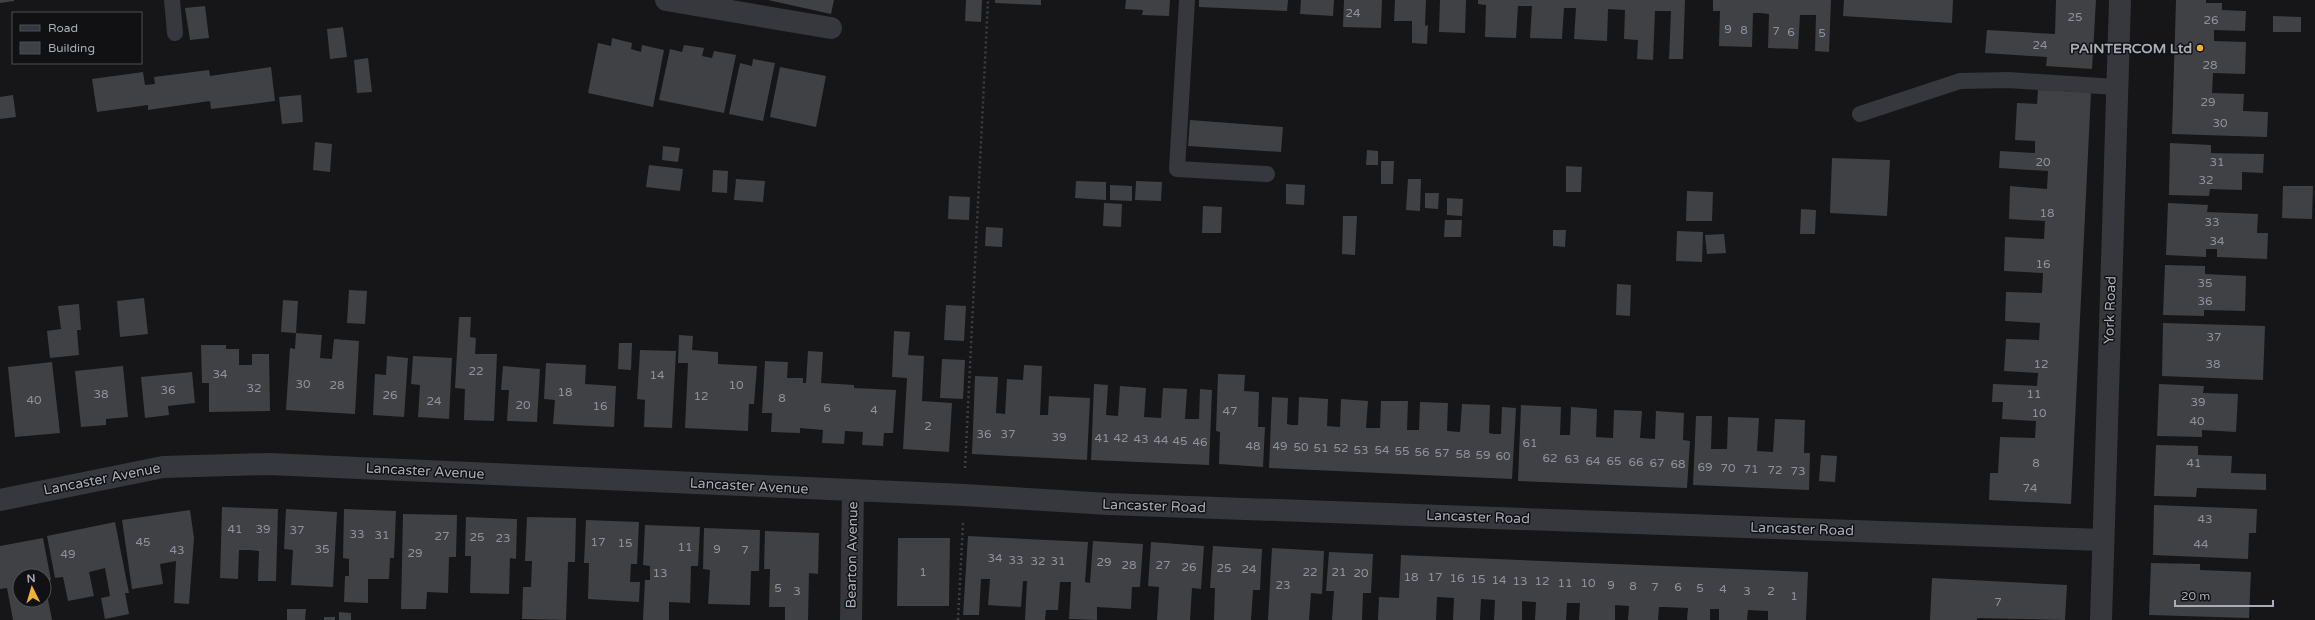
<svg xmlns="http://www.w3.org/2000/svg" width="2315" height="620" font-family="'Varela Round',sans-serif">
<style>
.building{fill:#404145}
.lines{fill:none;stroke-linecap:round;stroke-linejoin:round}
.path{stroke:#3d3f44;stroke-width:2.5;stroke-dasharray:2 3;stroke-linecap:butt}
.lane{stroke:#37383d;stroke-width:16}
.street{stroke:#37383d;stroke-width:22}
.poi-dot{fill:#f2b134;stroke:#111113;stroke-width:1.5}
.labels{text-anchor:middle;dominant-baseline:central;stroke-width:3;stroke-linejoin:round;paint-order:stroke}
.number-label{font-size:12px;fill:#8e929b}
.poi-label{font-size:14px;font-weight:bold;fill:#a8adb8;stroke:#111113;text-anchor:end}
.street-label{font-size:14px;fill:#a8adb8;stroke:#111113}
</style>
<rect width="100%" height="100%" fill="#161618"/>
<path class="building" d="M0,0h14v1l-14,2z
M768,0h66l-3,14z
M966,0h16l-1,22 -16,-1z
M995,0h46v5l-46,-2z
M1126,0h44l-1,16 -27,-1 1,-5 -18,-1z
M1199,0h89l-1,11 -88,-4z
M1301,0h33l-1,16 -33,-2z
M1344,0h38l-1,28 -38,-1z
M1395,0h31l-1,26 3,-1 -1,19 -15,-1v-22h-18z
M1440,0h26l-1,33 -26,-1z
M1478,0h207l-2,59h-14l2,-48h-16l-2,49 -16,-1 1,-19 -14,-1 1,-29 -17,-1 -1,32 -33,-2 2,-31h-12l-2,31 -32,-1 2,-32h-14l-2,32 -31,-1 1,-32 -8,-1z
M1713,0h118l-2,52 -14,-1 1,-36h-16l-2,34 -30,-1 1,-34 -9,-1h-7l-1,34 -33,-1 1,-35h-7z
M1844,0h109l-1,23 -109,-7z
M2056,0h40l-4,69 -46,-3 1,-9 -62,-4 2,-23 68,4z
M2176,0h30v3h16v7l24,1 -1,20 -31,-1v11l32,1 -1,32 -32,-1 -1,20 32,1 -1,17 25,1 -1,25 -95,-3z
M205,6l4,32 -19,2 -5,-32z
M2273,16l28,1v15h-28z
M343,27l4,30 -17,2 -3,-30z
M612,38l20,5 -1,6 10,3 1,-7 22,5 -11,57 -65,-14 10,-50 13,3z
M684,45l20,3 -2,8 10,2 2,-7 22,4 -12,58 -65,-13 11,-51 12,3z
M368,58l4,34 -15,1 -3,-33z
M753,59l22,4 -12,58 -34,-7 11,-51 12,3z
M271,67l4,34 -64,8 -1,-8 -62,9v-5l-51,7 -5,-33 51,-7 2,13 10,-1 -1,-7 55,-7 1,6z
M780,67l46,9 -10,51 -46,-10z
M2038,90l53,2 -20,412 -82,-4 1,-27h8l2,-36 35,1 1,-17 -34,-2 1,-17h-11l1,-18 44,2 1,-13 -34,-2 2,-32 33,1 1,-17 -35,-2 1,-29 36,1 1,-20 -39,-2 1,-34 39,2 1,-18 -36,-2 1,-33 37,3 1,-18 -49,-3 1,-17 35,2v-12l-20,-1 2,-37 20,1z
M13,95l3,22 -16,2v-22z
M301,95l2,27 -21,2 -3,-27z
M1190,120l93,7 -2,25 -93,-6z
M315,142l17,2 -2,28 -17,-2z
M2170,143l41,2v8l53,1 -1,19 -21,-1v18l-32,-1 -1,7 -40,-1z
M663,146l17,2 -2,14 -16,-2z
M1367,150l11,1v14h-12z
M1832,158l58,2 -3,56 -57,-3z
M1381,161h13l-1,23h-12z
M649,165l34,4 -3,22 -34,-4z
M1566,166l16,1 -1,25h-15z
M713,170l15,1 -1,22 -15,-1z
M736,179l29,2 -2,21 -29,-2z
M1408,179h13l-1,32 -14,-1z
M1076,181l30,1v18l-31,-2z
M1136,181l26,1 -1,19 -26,-1z
M1286,184l19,1 -1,20 -18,-1z
M1110,185l22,1v15l-22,-1z
M2283,186h30l-1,33 -30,-1z
M1687,191l26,1 -1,29h-26z
M1425,193h14l-1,16 -13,-1z
M949,196l21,1 -1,23 -21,-1z
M1447,198l16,1 -1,17 -15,-1z
M1104,203l18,1 -1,23 -18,-1z
M2168,203l40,2 -1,7 51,2 -1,19h11l-1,26 -50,-2v-8h-11v8l-40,-2z
M1203,206l19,1 -1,26h-19z
M1801,209l15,1 -1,24h-15z
M1343,216h14l-2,39 -13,-1z
M1445,220h17l-1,17h-17z
M986,227l17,1 -1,19 -17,-1z
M1553,230h13l-1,17 -12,-1z
M1677,231l26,1 -1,30 -26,-1z
M1724,234l2,19 -19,1 -2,-19z
M2165,265l40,1v8l41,2 -1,35 -41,-1v6l-41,-1z
M1617,284l14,1 -1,31 -14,-1z
M349,290l18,1 -2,33 -18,-1z
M144,298l4,36 -28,3 -3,-36z
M283,300l15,1 -2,32 26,2 -2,23 12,1 2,-20 25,2 -4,73 -69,-4 4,-62 5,1 1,-16 -15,-1z
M79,304l2,26h-4l2,25 -29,3 -3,-27 14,-2 -3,-23z
M946,305l20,1 -2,35 -20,-1z
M459,317h12l-1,20 6,1 -1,16h22l-3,67 -30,-1 1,-31 -10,-1z
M2163,323l102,3 -2,54 -101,-4z
M894,331l16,1 -2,23 16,1 -2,45 30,2 -3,49 -46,-3 4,-71 -15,-1z
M679,335l14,1 -1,14 26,2v12l39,2 -3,38h-5l-1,27 -63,-3 3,-65h-10z
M619,343h13l-1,27 -13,-1z
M201,345h25v4h13v16h13v-11h17l1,57 -61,1v-29h-7z
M640,350l36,1 -4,77 -28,-1 1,-27 -8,-1z
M808,351l15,1 -2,31 33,2v3l42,2 -3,43h-9l-1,13 -21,-1 1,-13 -18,-1 -1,13 -22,-1 1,-13 -23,-2v5l-29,-1 1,-19h-10l3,-52 23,1 -1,16h16v5h3z
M387,356l21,2 -4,59 -31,-2 2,-41 11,1z
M413,356l39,2 -3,61 -31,-2 2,-32 -9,-1z
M942,359l23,1 -2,39 -23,-1z
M52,362l8,71 -45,4 -7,-70z
M546,363l40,2 -1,19 31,2 -2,41 -61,-3 2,-24 -11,-1z
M1024,365l18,1 -2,49h8l1,-19 41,2 -3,62 -115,-6 3,-78 23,1 -2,36 9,1 2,-35 16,1z
M123,366l5,51 -22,2v6l-25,2 -6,-56z
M503,366l37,3 -3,53 -30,-1 2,-31h-8z
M192,372l3,31 -27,3 1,9 -24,3 -4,-41z
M1218,374l27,1 -1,16 15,1 -1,35h7l-2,40 -44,-3 1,-32 -4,-1z
M1094,384l14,1 -2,30 12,1 2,-30 26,2 -2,29 17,1 2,-30 24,1 -2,30h14l1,-30 12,1 -3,75 -118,-5z
M2159,384l45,2 -1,7 35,1 -2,38 -34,-2v7l-45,-1z
M1272,397l16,1 -1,26 4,1h7l1,-28 29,2 -1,27 13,1 1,-28 27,2 -2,27h14l1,-27h27l-1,29h12l1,-28 28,1 -1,28 13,1 2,-28 28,1 -1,28 5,1h7l1,-27 14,1 -4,71 -243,-11z
M1521,405l40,2 -1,28h10l1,-28 26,2 -1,28 17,1 1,-28 28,1 -2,27 15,1 1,-28 28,2 -1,27 7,1 -3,47 -169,-7z
M1696,416h16l-1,33h16l1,-32 31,1 -2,33 16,1 2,-33 30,1 -1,33h6l-1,37 -116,-5z
M2156,445l42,1v9l34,1 -1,17 35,1v16l-69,-2 -1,9 -42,-1z
M1821,455l16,1 -2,26 -16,-1z
M2154,505l103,4 -1,24h-7l-1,26 -95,-4z
M222,507l56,2 -2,72h-18l1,-30 -10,-1h-10l-1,29 -18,-1z
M286,509l51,3 -4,75 -42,-2 2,-35 -9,-1z
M344,509l52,2 -2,47h-4l-1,21h-21v24l-24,-1 1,-26h4v-17l-6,-1z
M190,510l4,28 -5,66 -15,-1 2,-42 -16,3 3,20 -31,5 -10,-69z
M403,514l54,1 -1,42h-7l-1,36 -21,-1 -1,17h-25z
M466,517l51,2 -1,40 -6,-1 -1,36 -39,-1 1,-37h-6z
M527,517l49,1 -1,44h-7l-2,58 -44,-1 1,-32h8l1,-26h-7z
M586,520l53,2 -2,42h-6l-1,18h10l-1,20 -51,-3 1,-36h-5z
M115,522l14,71h-4l4,21 -24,5 -4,-21 9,-2 -5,-28 -16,4 5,24 -26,5 -5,-24 -8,1 -8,-42z
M645,525l55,2 -2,39h-7l-1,37 -21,-1v18h-26l2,-40h5v-14l-7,-1z
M704,528l56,2 -1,41h-8l-1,34 -42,-1 2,-34 -7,-1z
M765,531l54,2 -1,41 -9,-1 -1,47h-23v-13h-16l1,-38h-6z
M968,536l120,6 -3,40 5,1 3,-42 50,3 -3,43h-8l-1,22 -34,-2v13l-28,-1 2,-37h-11l-2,28h-12l-1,10h-20l2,-39h-4l-2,26 -19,-1 -14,-1 2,-26h-9l-2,36h-16z
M43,538l8,42 -7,1v-5h-24v24h24l1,-16 7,36h-39l-6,-32 -7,1v-43z
M898,538h52l-1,68h-52z
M1151,542l53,4 -3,43 -9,-1 -2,32h-33l2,-33 -11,-1z
M1213,546l49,3 -2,41h-7l-2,30h-37l1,-32h-5z
M1272,548l52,3 -2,43 -11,-1 -2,27h-41z
M1329,552l44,2 -2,39h-8l-1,27h-30l2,-29h-8z
M1401,555l407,17 -2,48h-38v-9l-20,-1 -1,10h-28v-11h-9v11h-23l1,-12 -23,-1h-6l-1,13h-30l1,-14 -14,-1v15h-36l1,-17h-13l-1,17h-31l1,-18 -14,-1v19h-28l1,-20 -14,-1 -1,21h-27l1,-22 -17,-1 -1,23h-58l1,-23 20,1z
M2151,563l49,1v6l51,2 -2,46 -100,-3z
M1932,578l135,7 -2,35 -88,-2v2h-47z
M287,609h19l-1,11h-18z
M339,612l12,1v7h-12z
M324,617h11v3h-11z"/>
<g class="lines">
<path class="path" d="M965,468l23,-468
M958,620l5,-97"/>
<path class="lane" d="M172,0l3,33
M1187,0l-10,169 90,5
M1860,114l100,-33 48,-1 108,7"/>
<path class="street" d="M666,0l165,28
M0,500l163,-33 106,-3 695,31 144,9 995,36
M851,620l2,-129
M2101,620l19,-620"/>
</g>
<circle class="poi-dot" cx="2200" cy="48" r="4"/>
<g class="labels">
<g class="number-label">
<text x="1353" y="13">24</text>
<text x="2075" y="17">25</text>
<text x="2211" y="20">26</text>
<text x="1728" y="29">9</text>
<text x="1744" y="30">8</text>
<text x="1776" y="31">7</text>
<text x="1791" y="32">6</text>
<text x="1822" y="33">5</text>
<text x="2040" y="45">24</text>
<text x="2210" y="65">28</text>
<text x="2208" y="102">29</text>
<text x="2220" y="123">30</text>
<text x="2043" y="162">20</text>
<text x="2217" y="162">31</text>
<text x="2206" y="180">32</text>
<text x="2047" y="213">18</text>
<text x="2212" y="222">33</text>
<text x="2217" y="241">34</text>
<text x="2043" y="264">16</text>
<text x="2205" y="283">35</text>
<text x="2205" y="301">36</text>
<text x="2214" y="337">37</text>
<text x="2041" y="364">12</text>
<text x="2213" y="364">38</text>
<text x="476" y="371">22</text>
<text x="220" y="374">34</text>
<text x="657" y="375">14</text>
<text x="303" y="384">30</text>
<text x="337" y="385">28</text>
<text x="736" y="385">10</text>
<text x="254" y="388">32</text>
<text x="168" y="390">36</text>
<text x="565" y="392">18</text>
<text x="101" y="394">38</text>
<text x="2034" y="394">11</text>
<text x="390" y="395">26</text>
<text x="701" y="396">12</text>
<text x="782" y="398">8</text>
<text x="34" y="400">40</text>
<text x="434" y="401">24</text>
<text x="2198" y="402">39</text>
<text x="523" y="405">20</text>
<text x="600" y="406">16</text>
<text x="827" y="408">6</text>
<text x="874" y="410">4</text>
<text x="1230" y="411">47</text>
<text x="2039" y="413">10</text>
<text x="2197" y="421">40</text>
<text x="928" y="426">2</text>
<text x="984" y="434">36</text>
<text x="1008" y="434">37</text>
<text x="1059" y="437">39</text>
<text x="1102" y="438">41</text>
<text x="1121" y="438">42</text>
<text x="1141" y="439">43</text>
<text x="1161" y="440">44</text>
<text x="1180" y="441">45</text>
<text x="1200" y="442">46</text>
<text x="1530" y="443">61</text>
<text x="1253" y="446">48</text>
<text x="1280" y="446">49</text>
<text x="1301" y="447">50</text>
<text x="1321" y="448">51</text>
<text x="1341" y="448">52</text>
<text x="1361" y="450">53</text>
<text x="1382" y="450">54</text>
<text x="1402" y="451">55</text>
<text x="1422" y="452">56</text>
<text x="1442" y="453">57</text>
<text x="1463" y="454">58</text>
<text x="1483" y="455">59</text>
<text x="1503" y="456">60</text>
<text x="1550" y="458">62</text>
<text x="1572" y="459">63</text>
<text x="1593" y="461">64</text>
<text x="1614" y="461">65</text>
<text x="1636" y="462">66</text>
<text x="1657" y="463">67</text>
<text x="2036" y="463">8</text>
<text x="2194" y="463">41</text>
<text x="1678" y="464">68</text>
<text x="1705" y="467">69</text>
<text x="1728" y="468">70</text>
<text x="1751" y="469">71</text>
<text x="1775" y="470">72</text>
<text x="1798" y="471">73</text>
<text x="2030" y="488">74</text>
<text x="2205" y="519">43</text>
<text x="235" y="529">41</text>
<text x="263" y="529">39</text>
<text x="297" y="530">37</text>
<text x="357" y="534">33</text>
<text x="382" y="535">31</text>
<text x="442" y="536">27</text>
<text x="477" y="537">25</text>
<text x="503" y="538">23</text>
<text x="143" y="542">45</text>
<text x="598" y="542">17</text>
<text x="625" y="543">15</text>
<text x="2201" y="544">44</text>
<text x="685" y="547">11</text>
<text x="322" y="549">35</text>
<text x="717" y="549">9</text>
<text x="177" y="550">43</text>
<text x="745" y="550">7</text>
<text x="415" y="553">29</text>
<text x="68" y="554">49</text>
<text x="995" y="558">34</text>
<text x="1016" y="560">33</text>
<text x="1038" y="561">32</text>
<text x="1058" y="561">31</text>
<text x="1104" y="562">29</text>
<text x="1129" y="565">28</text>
<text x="1163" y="565">27</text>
<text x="1189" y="567">26</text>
<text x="1224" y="568">25</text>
<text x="1249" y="569">24</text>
<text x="923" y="572">1</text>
<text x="1310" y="572">22</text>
<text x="1339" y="572">21</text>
<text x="660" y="573">13</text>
<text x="1361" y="573">20</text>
<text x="1411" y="577">18</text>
<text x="1435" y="577">17</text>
<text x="1457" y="578">16</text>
<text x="1478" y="579">15</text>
<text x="1499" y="580">14</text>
<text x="1520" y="581">13</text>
<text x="1542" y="581">12</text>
<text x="1565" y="583">11</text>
<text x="1588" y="583">10</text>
<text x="1283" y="585">23</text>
<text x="1611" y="585">9</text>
<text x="1633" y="586">8</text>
<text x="1655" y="587">7</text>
<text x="1678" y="587">6</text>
<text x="778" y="588">5</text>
<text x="1700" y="588">5</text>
<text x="1723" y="589">4</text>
<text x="797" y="591">3</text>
<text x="1747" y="591">3</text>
<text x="1771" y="591">2</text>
<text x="1794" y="596">1</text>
<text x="1998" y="602">7</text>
</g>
<g class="poi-label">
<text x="2192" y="48">PAINTERCOM Ltd</text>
</g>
<g class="street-label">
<text transform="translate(2110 310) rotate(-88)">York Road</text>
<text transform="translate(425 471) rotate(3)">Lancaster Avenue</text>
<text transform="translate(102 479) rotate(-11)">Lancaster Avenue</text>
<text transform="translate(749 486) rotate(3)">Lancaster Avenue</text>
<text transform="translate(1154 506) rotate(2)">Lancaster Road</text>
<text transform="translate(1478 517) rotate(2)">Lancaster Road</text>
<text transform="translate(1802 529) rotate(2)">Lancaster Road</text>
<text transform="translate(852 555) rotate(-89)">Bearton Avenue</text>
</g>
</g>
<rect x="12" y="12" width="130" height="52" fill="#111113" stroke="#4d4f55"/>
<rect x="20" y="25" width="20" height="6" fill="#37383d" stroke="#4d4f55"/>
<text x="48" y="32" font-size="12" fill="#a8adb8">Road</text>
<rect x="20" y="42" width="20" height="12" fill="#404145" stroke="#4d4f55"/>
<text x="48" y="52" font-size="12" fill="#a8adb8">Building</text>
<g transform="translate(32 588) rotate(355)"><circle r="19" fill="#111113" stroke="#4d4f55"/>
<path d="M0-3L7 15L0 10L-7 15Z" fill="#f2b134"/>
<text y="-6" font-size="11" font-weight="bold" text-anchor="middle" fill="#a8adb8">N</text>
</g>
<path d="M2175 600v6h98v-6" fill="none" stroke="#a8adb8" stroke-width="2"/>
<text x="2181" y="600" font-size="12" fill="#a8adb8" stroke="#111113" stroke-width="3" paint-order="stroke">20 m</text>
</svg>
